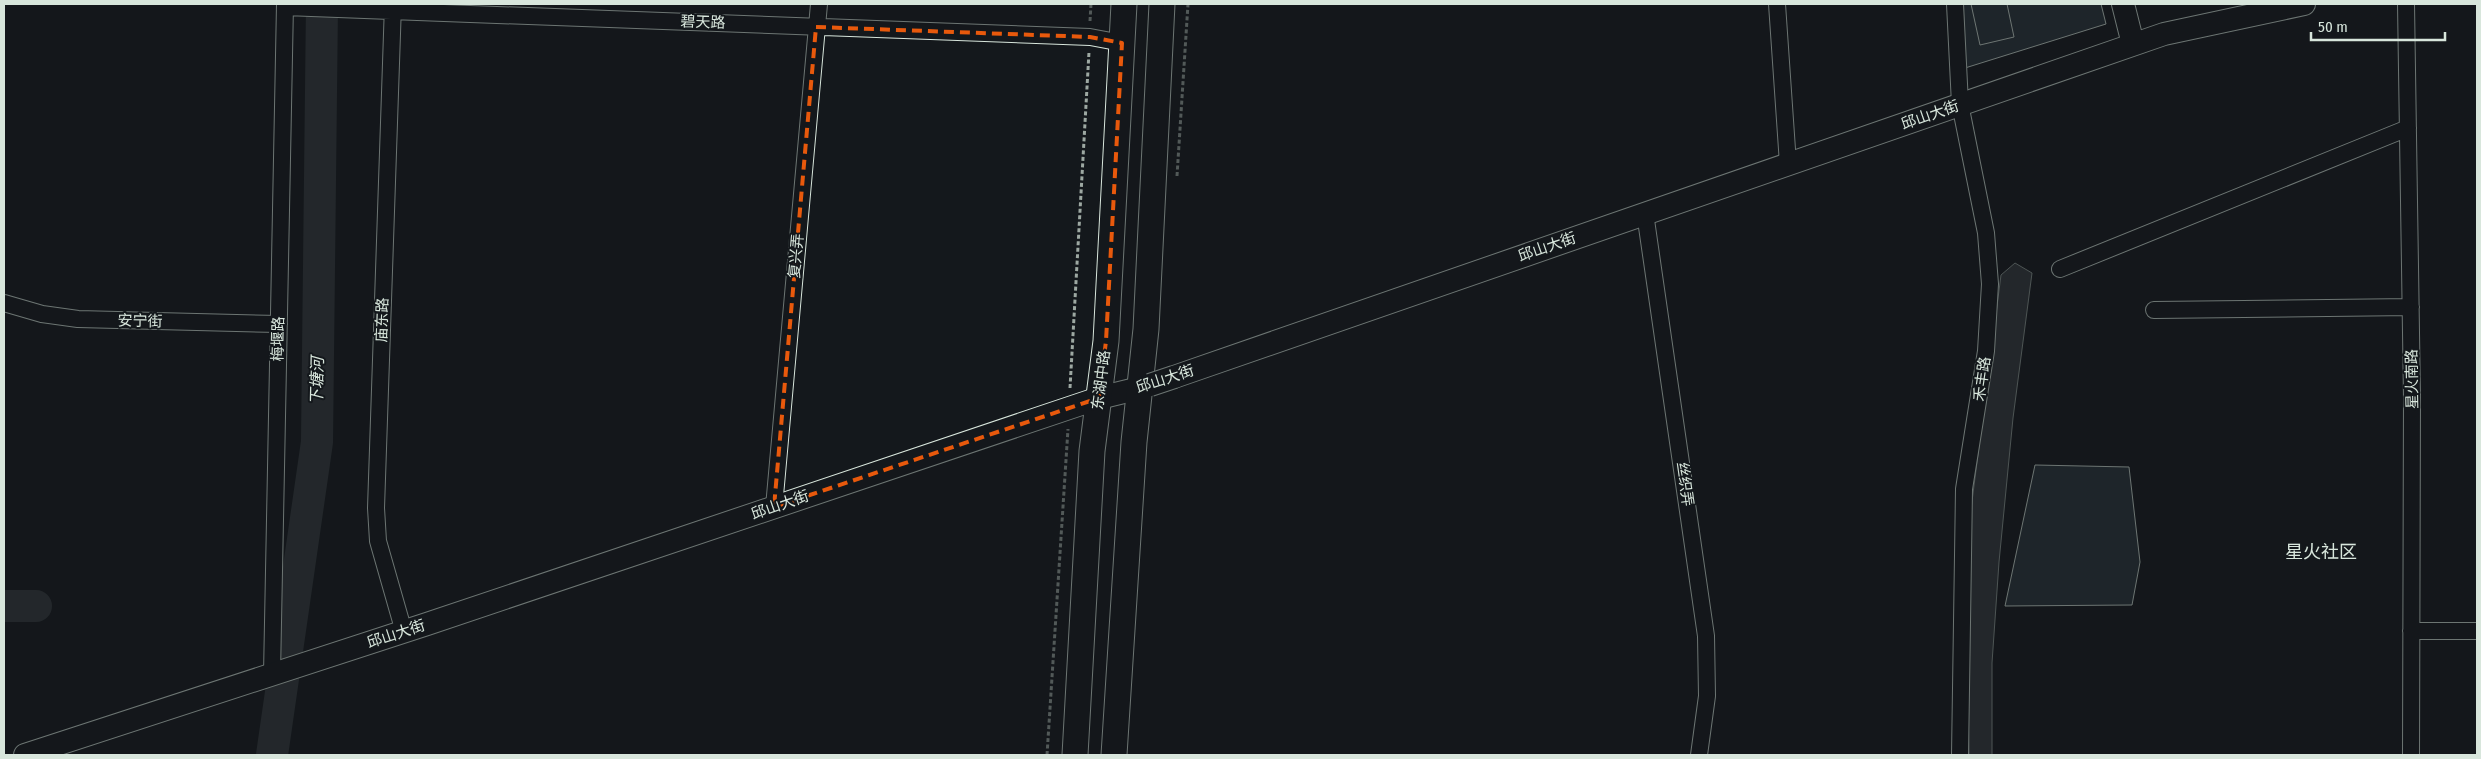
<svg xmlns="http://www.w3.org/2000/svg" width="2481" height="759" font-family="'Fira Sans Condensed','Noto Sans SC',sans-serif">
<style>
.water{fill:#363b3e;stroke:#939e99}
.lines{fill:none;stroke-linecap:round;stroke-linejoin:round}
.river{stroke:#363b3e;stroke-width:32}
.building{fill:#2c363c;stroke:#d8e6dc}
.minor-casing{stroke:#d8e6dc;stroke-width:18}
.secondary-casing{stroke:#d8e6dc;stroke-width:24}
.primary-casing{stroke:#d8e6dc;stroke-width:27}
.path{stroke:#9da8a2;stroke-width:3;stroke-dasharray:4 2.5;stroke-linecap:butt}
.minor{stroke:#14181c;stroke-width:16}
.secondary{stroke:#14181c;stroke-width:22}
.primary{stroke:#14181c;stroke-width:25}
.secondary-bridge-casing{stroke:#d8e6dc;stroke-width:24;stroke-linecap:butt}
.secondary-bridge{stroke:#14181c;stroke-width:22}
.marked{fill:none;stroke:#e8590c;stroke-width:4;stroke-dasharray:10 6;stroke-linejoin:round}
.labels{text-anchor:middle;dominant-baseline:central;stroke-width:4;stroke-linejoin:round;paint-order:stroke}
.street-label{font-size:15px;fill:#d8e6dc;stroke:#14181c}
.water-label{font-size:16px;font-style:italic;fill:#d8e6dc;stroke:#14181c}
.quarter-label{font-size:18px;fill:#d8e6dc;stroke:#14181c}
</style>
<rect width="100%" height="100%" fill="#14181c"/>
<path class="water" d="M2015,263l17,10 -19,145 -14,144 -7,101v92h-23l-4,-199 36,-281z"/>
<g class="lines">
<path class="river" d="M4,606h32
M272,755l45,-313 5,-438"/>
</g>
<path class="building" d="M1962,4h139l5,20 -141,44z
M1971,4h36l7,33 -34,8z
M2035,465l94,2 11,95 -8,43 -127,1z"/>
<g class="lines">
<defs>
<path id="minor" d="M393,4l-17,504 2,33 26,91
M1777,4l11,160
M1955,4l5,100 26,129 4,51 -4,67 -22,138 -4,266
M2406,4l6,394 -1,357
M285,7l805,30 32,6
M1645,213l61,423 1,60 -8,59
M2060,269l348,-141
M4,303l38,11 36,5 201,5
M2154,310l257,-3
M774,507l45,-503
M2411,631h66
M272,674l13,-670"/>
<path id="secondary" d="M2123,4l10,40
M1174,377l990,-343 140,-30
M25,755l402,-131 672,-226 41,-10"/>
<path id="primary" d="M1075,755l17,-304 14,-110 18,-337
M1114,755l20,-313 12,-113 16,-325"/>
</defs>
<use href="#minor" class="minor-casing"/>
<use href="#secondary" class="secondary-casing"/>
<use href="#primary" class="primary-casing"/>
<path class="path" d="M1090,21l1,-17
M1177,176l11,-172
M1070,388l19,-336
M1047,755l21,-326"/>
<use href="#minor" class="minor"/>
<use href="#secondary" class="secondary"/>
<use href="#primary" class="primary"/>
<defs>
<path id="secondary-bridge" d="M1150,385l24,-8"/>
</defs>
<use href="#secondary-bridge" class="secondary-bridge-casing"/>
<use href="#secondary-bridge" class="secondary-bridge"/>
</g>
<path d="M0 0H2481V759H0ZM816,27l274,10 32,6 -16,298 -7,57 -325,109z" fill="#14181c" fill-opacity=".55" fill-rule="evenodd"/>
<path class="marked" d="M816,27l274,10 32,6 -16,298 -7,57 -325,109z"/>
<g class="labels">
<g class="street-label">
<text transform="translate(703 22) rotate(2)">碧天路</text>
<text transform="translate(1930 115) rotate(-19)">邱山大街</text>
<text transform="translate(1547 247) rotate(-19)">邱山大街</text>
<text transform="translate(796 256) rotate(-85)">复兴弄</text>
<text transform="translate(382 320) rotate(-88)">庙东路</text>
<text transform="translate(140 321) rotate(1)">安宁街</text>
<text transform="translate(278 339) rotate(-89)">梅堰路</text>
<text transform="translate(1165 379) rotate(-18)">邱山大街</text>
<text transform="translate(1982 379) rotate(-82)">禾丰路</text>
<text transform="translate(2412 379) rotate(-91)">星火南路</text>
<text transform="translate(1101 380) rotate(-83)">东湖中路</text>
<text transform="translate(1685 484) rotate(82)">丝织弄</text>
<text transform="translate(780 505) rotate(-19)">邱山大街</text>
<text transform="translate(396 634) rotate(-18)">邱山大街</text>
</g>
<g class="water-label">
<text transform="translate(317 381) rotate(-89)">下塘河</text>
</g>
<g class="quarter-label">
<text x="2321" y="552">星火社区</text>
</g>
</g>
<rect width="2481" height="759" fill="none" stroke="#d8e6dc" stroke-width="10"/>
<path d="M2311 32v8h134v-8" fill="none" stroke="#d8e6dc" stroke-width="2.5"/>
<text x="2318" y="32" font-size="15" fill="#d8e6dc" stroke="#14181c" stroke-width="4" paint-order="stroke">50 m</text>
</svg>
